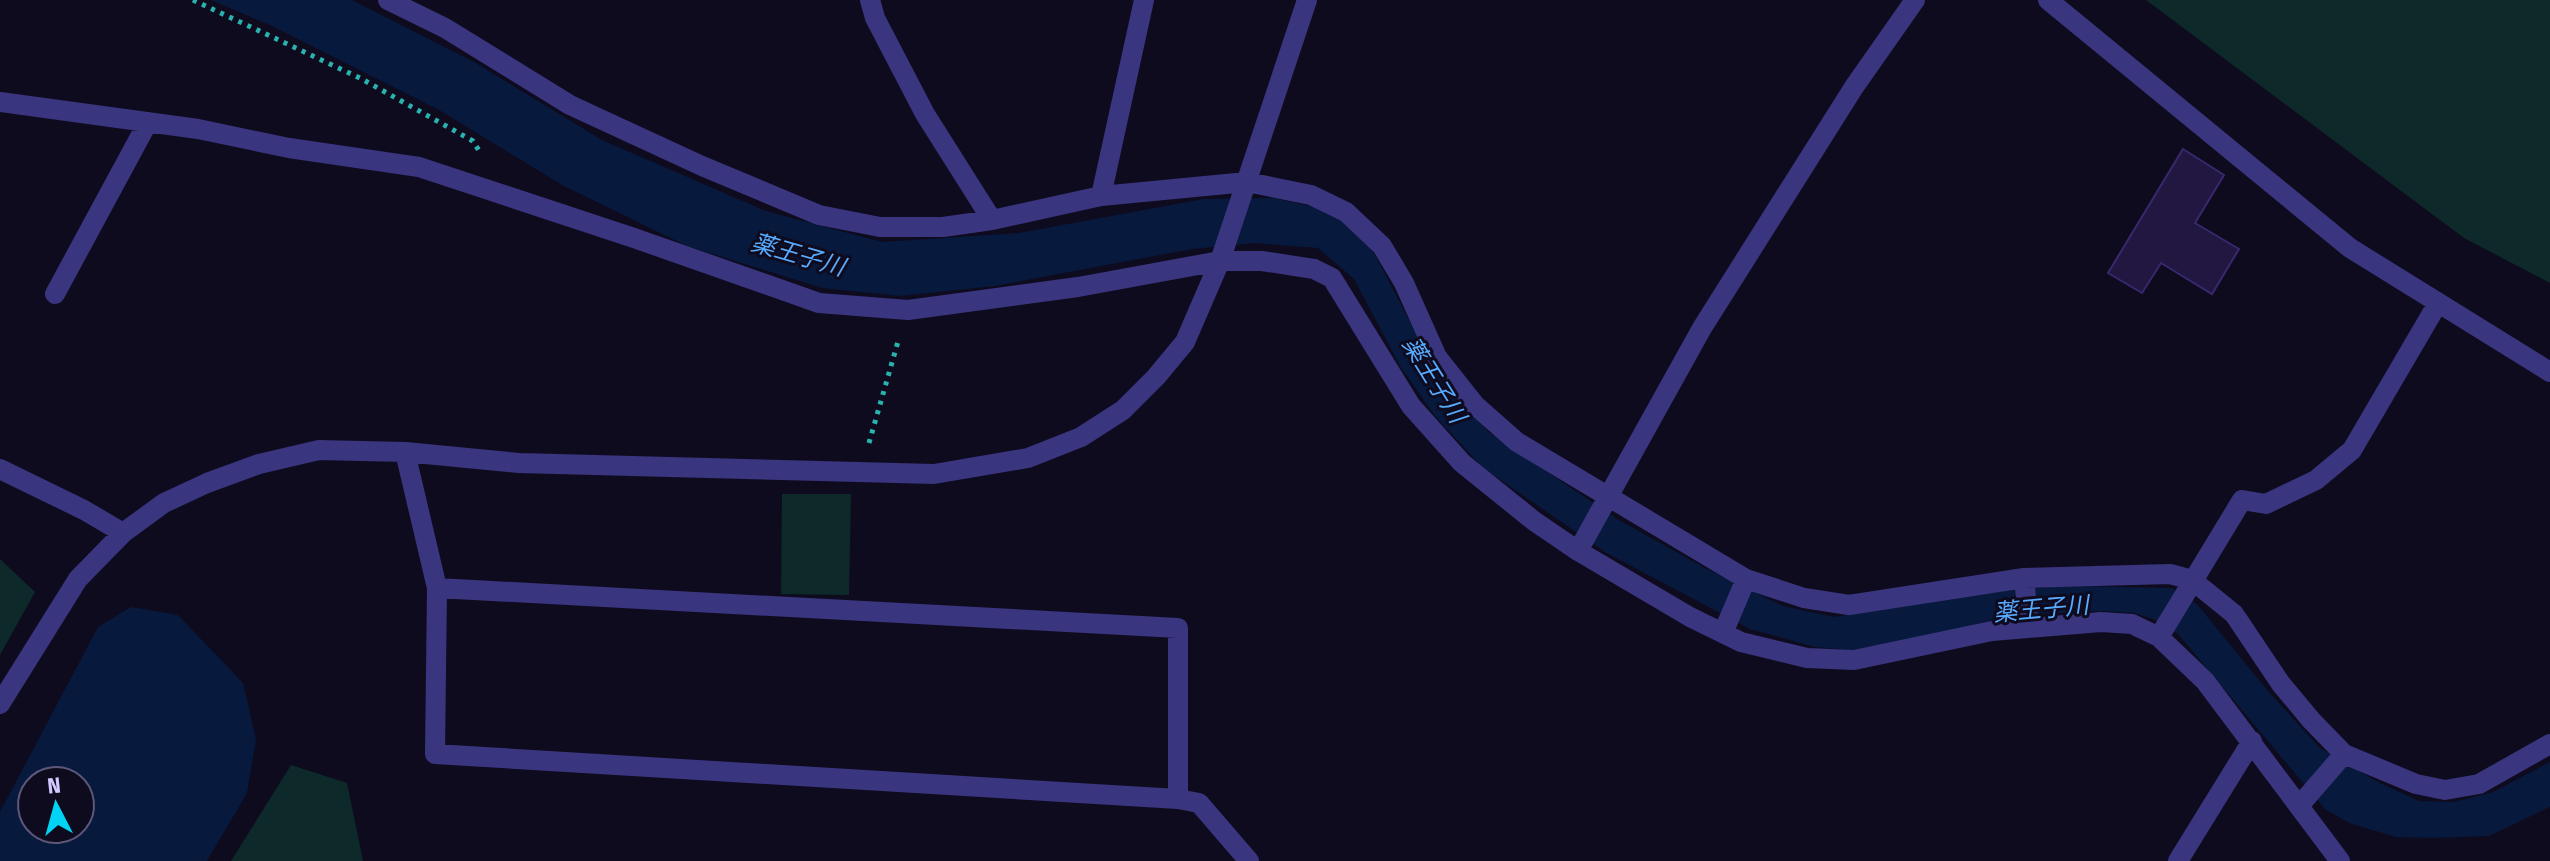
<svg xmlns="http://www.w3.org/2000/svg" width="2550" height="861" font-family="'Fira Sans Condensed','Noto Sans JP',sans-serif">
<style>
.green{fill:#0e2929}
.water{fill:#07193c;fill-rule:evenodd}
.building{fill:#211740;stroke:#38286d;stroke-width:2}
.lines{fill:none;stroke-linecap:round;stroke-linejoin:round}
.path{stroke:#29b3af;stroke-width:5;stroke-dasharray:4 6;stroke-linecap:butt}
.minor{stroke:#3a357f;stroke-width:20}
.labels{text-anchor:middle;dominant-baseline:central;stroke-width:6;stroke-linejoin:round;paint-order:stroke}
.water-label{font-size:24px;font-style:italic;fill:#57abff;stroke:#0f0b1f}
</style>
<rect width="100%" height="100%" fill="#0f0b1f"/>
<path class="green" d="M2146,0h404v283l-86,-45z
M782,494h69l-2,101 -68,-1z
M0,559l35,33 -35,63z
M291,765l56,18 16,78h-132z"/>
<path class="water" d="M211,0h141l122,62 128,78 164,71 116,31 137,-9 185,-34 69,-1 46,10 35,17 20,28 67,128 49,52 127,86 88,49 78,38 51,11 161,-27 70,-4 107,2 25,16 70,86 53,58 58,34 41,19 35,1 39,-10 57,-30v45l-61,29 -57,2 -36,-1 -47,-14 -24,-14 -147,-175 -25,-15 -19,-6 -30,-2 -91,4 -108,27 -54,8 -36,-3 -65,-18 -145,-77 -122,-84 -48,-52 -35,-50 -46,-87 -36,-31 -64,-5 -62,6 -197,37 -95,10 -78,-8 -135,-42 -125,-61 -123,-75 -167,-84z
M131,607l47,8 65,68 13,56 -9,54 -40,68h-207v-49l98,-185zM80,781v48h-48v-48z"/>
<path class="building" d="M2183,149l41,26 -29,48 44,26 -27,45 -51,-31 -19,30 -34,-20z"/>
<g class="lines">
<path class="path" d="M193,0l167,78 113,63 8,13
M869,443l30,-105"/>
<path class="minor" d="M388,0l57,28 125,77 132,61 117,49 61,12h63l49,-7 109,-24 146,-14 64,13 35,17 36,34 22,37 33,74 38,48 42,37 229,137 58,19 45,7 175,-27 146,-4 22,6 42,34 47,70 30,36 33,34 72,30 29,6 34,-6 71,-40
M870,0l5,18 50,96 67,106
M2048,0l302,248 200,124
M0,102l198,27 91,19 130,19 215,71 185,65 89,7 170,-23 142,-26h42l52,8 18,9 79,128 51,57 72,58 44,30 112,66 51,25 66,16 47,2 138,-29 109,-9 31,2 27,13 46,44 135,180
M1101,196l43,-196
M55,294l93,-172
M405,452l32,136 -2,166 743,45 21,4 50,58
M0,469l84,41 39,23
M1578,551l124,-223 152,-241 61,-87
M2024,578l5,49
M437,588l741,40v171
M1723,633l23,-54
M2159,637l83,-137 24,4 50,-24 36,-30 86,-147
M0,704l78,-125 45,-46 41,-30 43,-20 52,-19 60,-14 86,2 114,11 415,11 94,-16 53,-21 42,-27 33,-33 29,-35 35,-81 87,-261
M2299,806l45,-52
M2178,861l74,-120"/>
</g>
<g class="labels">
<g class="water-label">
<text transform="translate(798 255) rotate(16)">薬王子川</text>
<text transform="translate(1434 380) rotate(58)">薬王子川</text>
<text transform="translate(2041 609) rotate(-5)">薬王子川</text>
</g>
</g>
<g transform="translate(56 805) rotate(354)"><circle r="38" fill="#0f0b1f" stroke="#5d5779" stroke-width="2"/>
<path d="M0-6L14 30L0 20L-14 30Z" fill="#00d3f4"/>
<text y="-12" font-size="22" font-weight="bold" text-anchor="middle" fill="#d1c9ff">N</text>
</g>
</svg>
